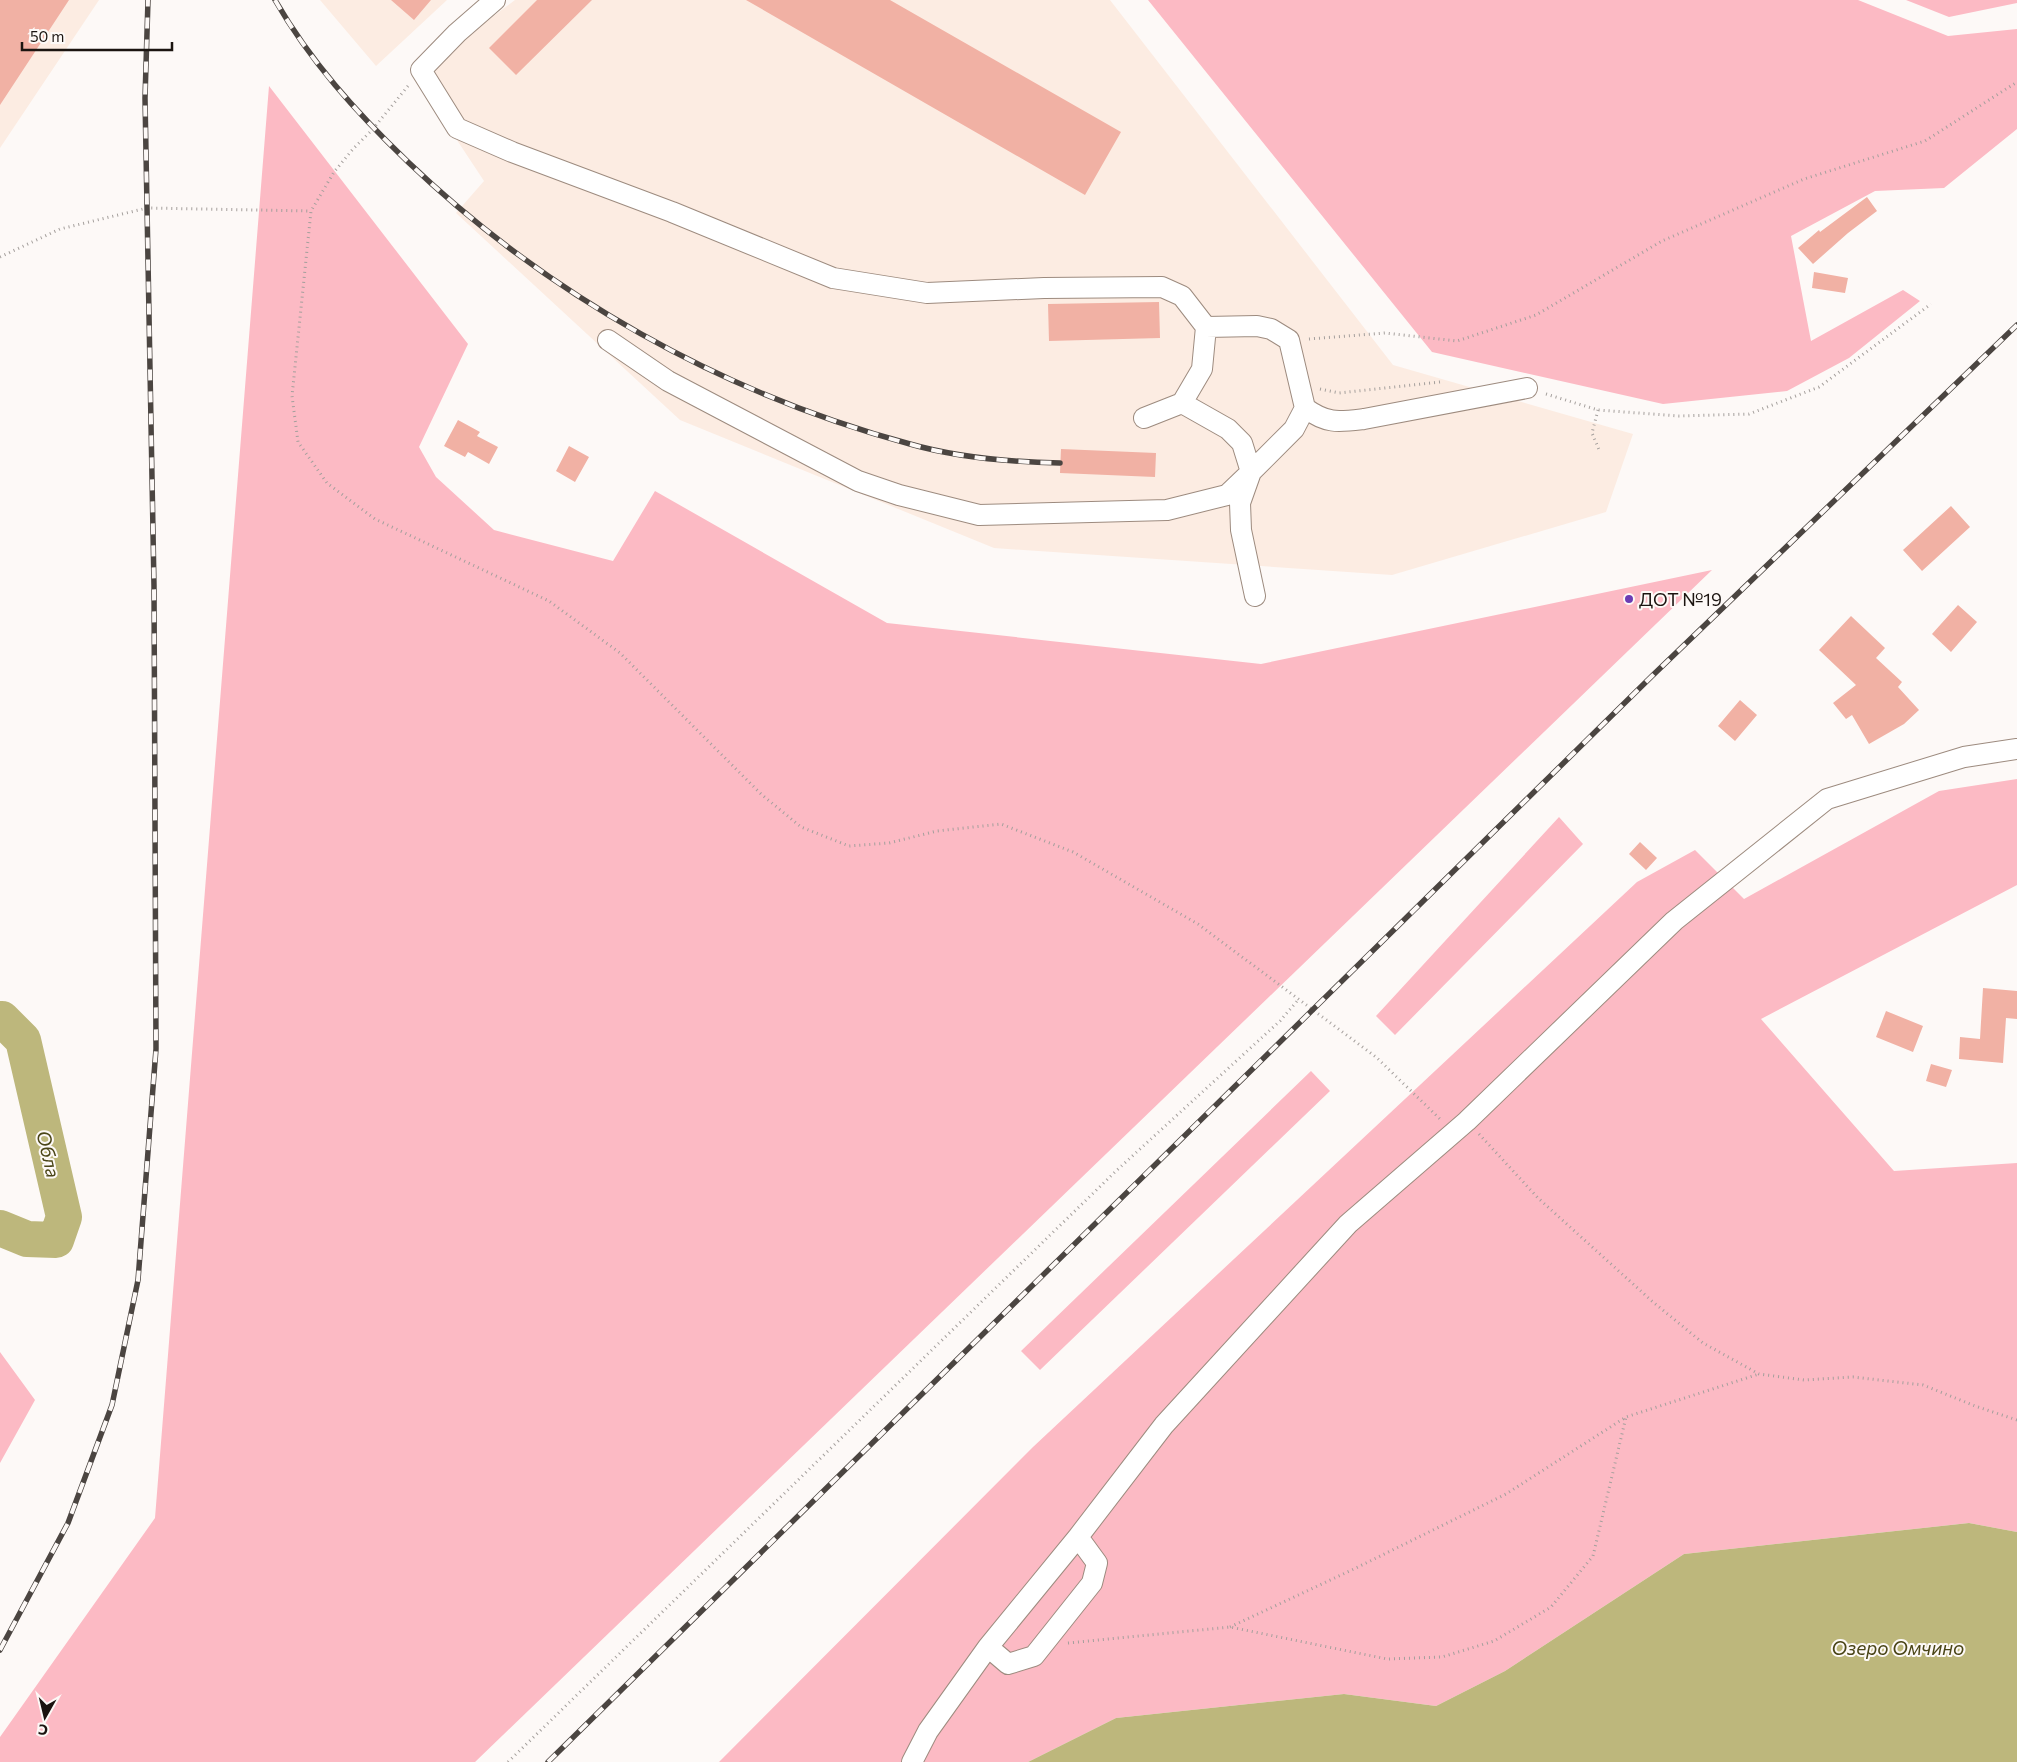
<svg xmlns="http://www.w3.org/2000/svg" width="2017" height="1762" font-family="Commissioner,sans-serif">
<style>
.built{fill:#fcece2}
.green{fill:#fcbac4}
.water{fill:#bdb77c}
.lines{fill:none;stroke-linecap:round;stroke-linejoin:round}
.river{stroke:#bdb77c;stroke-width:36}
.building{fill:#f1b1a4}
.minor-casing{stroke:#9d8b7f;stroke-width:22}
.path{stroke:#a49f9c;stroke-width:3;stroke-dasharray:1 4;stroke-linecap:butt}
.minor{stroke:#fff;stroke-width:20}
.rail-casing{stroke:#4b4541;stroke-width:5.5}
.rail{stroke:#fdf9f7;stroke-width:4;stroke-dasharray:11;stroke-linecap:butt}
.poi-dot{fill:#6c3cb4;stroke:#fdf9f7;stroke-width:2}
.labels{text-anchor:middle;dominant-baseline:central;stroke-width:4;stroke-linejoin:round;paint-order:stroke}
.poi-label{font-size:18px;fill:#1b1410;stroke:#fdf9f7;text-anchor:start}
.water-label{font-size:19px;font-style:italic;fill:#4a4517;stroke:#fdf9f7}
</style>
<rect width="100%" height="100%" fill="#fdf9f7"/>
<path class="built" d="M0,0h99l-99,148z
M320,0h127l-71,66z
M515,0h595l283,365 240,69 -27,78 -214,63 -398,-27 -314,-128 -224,-207 28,-32 -70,-106z"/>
<path class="green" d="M1148,0h710l90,36 69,-7v100l-73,59 -69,3 -84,45 20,105 92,-51 17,11 -71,57 -62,33 -124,13 -231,-52z
M1906,0h111v3l-68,14z
M269,86l199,258 -49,103 17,30 58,53 119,31 42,-70 232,132 374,41 451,-94 -1237,1192h-475v-25l155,-219z
M2017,779v106l-256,134 133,152 123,-8v369l-48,-9 -285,31 -179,117 -69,35 -92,-12 -228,24 -88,44h-309l314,-315 604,-565 58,-32 49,49 195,-108z
M1559,817l24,27 -188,191 -19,-19z
M1311,1071l19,20 -290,279 -19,-19z
M0,1352l35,48 -35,63z"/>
<path class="water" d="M1969,1523l48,9v230h-989l88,-44 228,-24 92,12 69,-35 179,-117z"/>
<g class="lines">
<path class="river" d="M0,1019h2l21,21 41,177 -8,23 -29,-1 -27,-11"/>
</g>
<path class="building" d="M0,0h69l-69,105z
M391,0h40l-17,20z
M537,0h55l-76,75 -27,-27z
M746,0h144l231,132 -36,63z
M1867,197l10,14 -29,22 -35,31 -15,-16 21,-18 1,2z
M1814,272l34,6 -3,15 -33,-5z
M1159,302l1,36 -111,3 -1,-37z
M458,420l22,12 -3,4 21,11 -9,17 -21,-12 -3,5 -21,-11z
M569,446l20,11 -14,25 -19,-11z
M1061,449l95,4 -1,24 -95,-4z
M1951,506l19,21 -48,44 -19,-21z
M1958,605l19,17 -26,30 -19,-18z
M1851,616l34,32 -9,10 26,24 -4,5 21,23 -15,14 -35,20 -17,-29 -6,4 -13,-16 23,-18 -37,-35z
M1740,700l17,15 -22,26 -17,-15z
M1640,842l17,16 -11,12 -17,-16z
M1983,988l34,3v28l-11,-1 -3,45 -44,-4 1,-22 20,2z
M1886,1011l37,15 -10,26 -37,-15z
M1931,1064l21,6 -6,17 -20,-6z"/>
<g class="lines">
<defs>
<path id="minor" d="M495,0l-38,33 -36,37 36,58 55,24 160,60 161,66 94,15 117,-5 118,-1 20,9 24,31 -4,42 -20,34 -38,15
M1206,327l51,-1 14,3 18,11 16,68c22,16 33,14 59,11l163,-31
M608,340l60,41 190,100 41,14 80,20 188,-5 60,-15 24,-23 -9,-29 -14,-14 -46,-26
M1255,596l-14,-66 -1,-27 11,-31 43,-43 11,-21
M988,1647l20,17 26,-8 58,-73 5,-20 -19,-26
M912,1762l16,-31 60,-84 90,-110 86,-112 184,-201 119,-103 207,-200 153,-122 137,-42 53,-8"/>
</defs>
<use href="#minor" class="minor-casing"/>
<path class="path" d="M408,86l-35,43 -20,20 -19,23 -23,39 -19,185 6,46 29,41 48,36 174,82 71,52 141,141 40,33 48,19 40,-3 48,-12 64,-7 72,28 125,72 178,133 64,62
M0,257l60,-28 87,-21 164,3
M1309,339l76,-6 72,8 79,-26 126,-74 142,-62 121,-38 92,-59
M1320,389l19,4 101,-11
M1546,394l52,16 81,6 70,-2 70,-27 112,-83
M1598,410l-6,23 8,19
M1479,1134l59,64 115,104 50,41 56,31 45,6 49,-3 70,8 52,21 42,14
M1230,1627l126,-59 150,-74 120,-77 133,-43
M1068,1643l162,-16 157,32 55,-2 52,-16 57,-34 42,-51 33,-139
M508,1762l608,-591 164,-150 18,-21"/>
<use href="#minor" class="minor"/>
<defs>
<path id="rail" d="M275,0c35,61 81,112 132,161 139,133 316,233 503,283 49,14 100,18 150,19
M0,1650l68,-127 44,-118 26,-125 18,-231 -2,-463 -9,-488 3,-98
M548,1762l1104,-1086 365,-351"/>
</defs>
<use href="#rail" class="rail-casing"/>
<use href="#rail" class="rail"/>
</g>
<circle class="poi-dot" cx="1629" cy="599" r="5"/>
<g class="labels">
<g class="poi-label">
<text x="1639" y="599">ДОТ №19</text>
</g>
<g class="water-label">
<text transform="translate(49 1154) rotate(77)">Обла</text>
<text x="1898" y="1647">Озеро Омчино</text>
</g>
</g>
<g transform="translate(45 1717) rotate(188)" stroke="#fdf9f7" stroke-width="4" paint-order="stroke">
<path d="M0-4L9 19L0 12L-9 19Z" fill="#1b1410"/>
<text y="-8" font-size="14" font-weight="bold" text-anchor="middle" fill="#1b1410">С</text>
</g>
<path d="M22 42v8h150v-8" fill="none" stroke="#1b1410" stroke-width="2.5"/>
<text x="30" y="42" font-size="15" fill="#1b1410" stroke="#fdf9f7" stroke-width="4" paint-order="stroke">50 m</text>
</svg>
